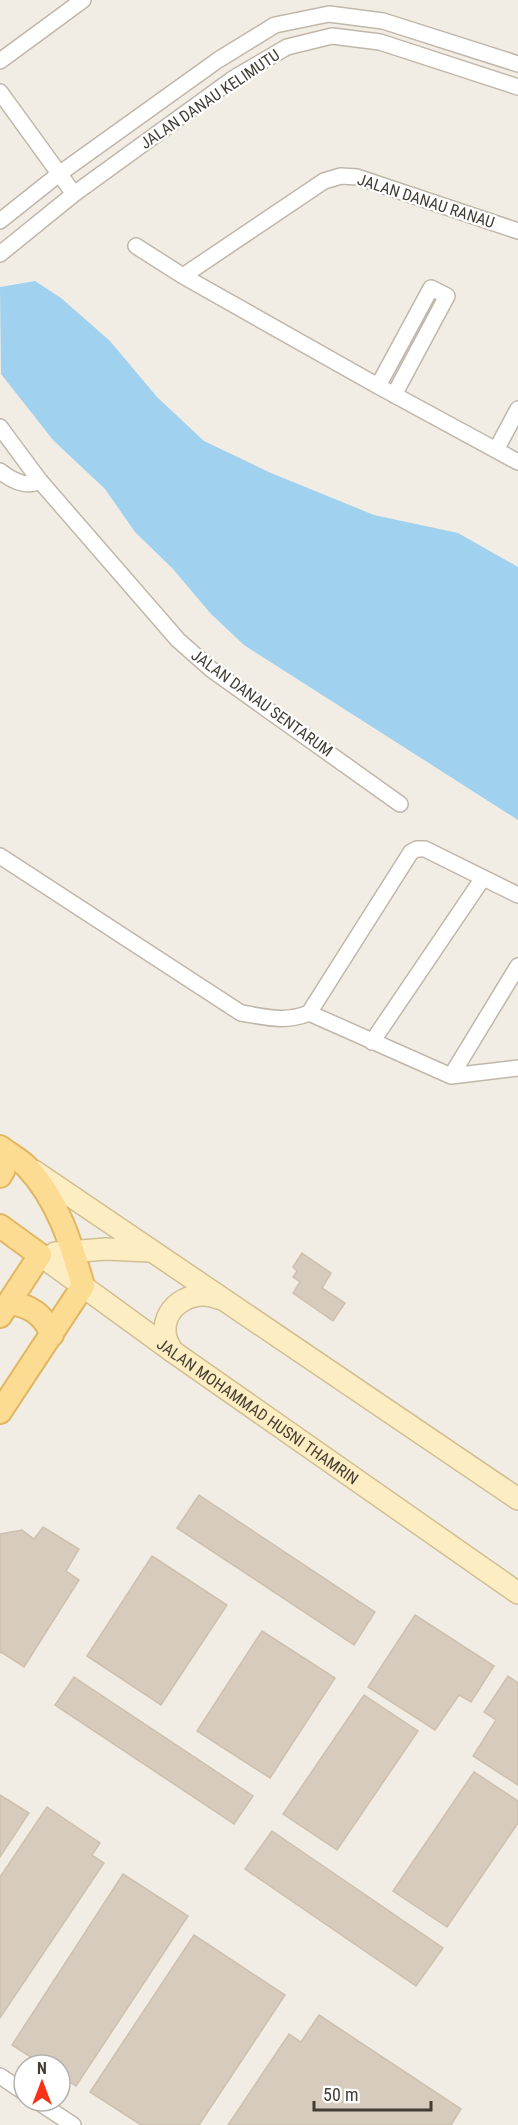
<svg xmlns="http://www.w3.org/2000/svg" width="518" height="2125" font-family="'Roboto Condensed',sans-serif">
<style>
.water{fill:#a0d1ee}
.building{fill:#d6cbbd;stroke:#cec0ad;stroke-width:1.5}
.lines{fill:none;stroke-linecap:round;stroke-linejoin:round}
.street-casing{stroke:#c0b7aa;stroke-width:18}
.secondary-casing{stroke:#d1bf94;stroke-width:24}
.primary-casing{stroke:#e1b763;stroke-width:26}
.street{stroke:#fff;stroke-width:15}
.secondary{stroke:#fdedc2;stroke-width:21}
.primary{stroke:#fcdb93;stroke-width:22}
.labels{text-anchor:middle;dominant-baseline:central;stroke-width:4.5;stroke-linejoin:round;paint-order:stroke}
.street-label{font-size:16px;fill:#443d34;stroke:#fff}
</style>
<rect width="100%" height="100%" fill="#f2ede4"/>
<path class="water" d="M35,281l26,17 49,43 47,56 47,44 67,32 103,42 84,18 60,34v253l-274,-175 -33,-31 -38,-45 -38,-37 -30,-43 -52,-49 -52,-66 -1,-87z"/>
<path class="building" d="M302,1253l29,20 -9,15 23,15 -12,18 -40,-28 7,-11 -7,-5 4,-6 -4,-4z
M199,1495l176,117 -21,33 -177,-117z
M43,1527l36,22 -13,22 13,9 -55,87 -23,-15 -1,1v-119l22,-4 12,9z
M152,1556l75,49 -66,100 -74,-49z
M415,1615l79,51 -23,36 -12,-7 -24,35 -67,-43z
M262,1631l73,47 -65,100 -73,-47z
M508,1676l10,7v102l-45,-29 23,-36 -12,-8z
M74,1677l179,119 -19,28 -179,-119z
M364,1695l54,36 -81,119 -54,-36z
M474,1772l44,29v22l-71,104 -54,-36z
M0,1795l29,18 -29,44z
M47,1807l53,36 -8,12 12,8 -104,155v-141z
M272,1831l171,117 -27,38 -171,-117z
M123,1874l65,42 -112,170 -16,-10v-11h-17l-31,-20z
M194,1935l91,60 -86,130h-58l-51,-33z
M319,2015l142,94 -10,16h-223l61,-91 12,8z"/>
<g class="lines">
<defs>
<path id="street" d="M0,61l83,-61
M0,92l74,102
M0,221l59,-47 159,-114 57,-35 54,-11 54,7 135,43
M136,246l47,30 195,110 140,76
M0,254l74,-60 160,-116 53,-31 45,-11 48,6 138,45
M183,276l141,-95 17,-5 16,1 161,54
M378,386l53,-98 16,8 -53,99
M0,427l40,54 138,159 34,30 188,134
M496,450l22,-41
M0,471c11,9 26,17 40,10
M0,856l241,157c25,4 44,10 68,0l102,-161 6,-3h8l93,46
M309,1013l142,63 67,-8
M372,1042l111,-164
M451,1076l67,-110
M0,2076l24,16
M37,2101l36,24"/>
<g id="secondary">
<path d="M34,1171l484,328"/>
<path d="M55,1253l51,-4 44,2"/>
<path id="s1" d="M40,1255l132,96 346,242"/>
<path d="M172,1351c-2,-4 -5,-9 -6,-13 -7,-30 26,-51 52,-40"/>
</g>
<path id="primary" d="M0,1147c9,7 19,12 27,20 31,33 44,76 56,119l-83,126
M0,1176l3,-5 2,-20
M0,1226l40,29 -40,61
M9,1303c21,2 35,12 43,32"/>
</defs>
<use href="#street" class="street-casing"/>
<use href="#secondary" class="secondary-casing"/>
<use href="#primary" class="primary-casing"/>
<use href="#street" class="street"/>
<use href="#secondary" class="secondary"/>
<use href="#primary" class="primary"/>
</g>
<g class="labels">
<g class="street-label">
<text transform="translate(210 99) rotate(-34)">JALAN DANAU KELIMUTU</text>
<text transform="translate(426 201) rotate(18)">JALAN DANAU RANAU</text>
<text transform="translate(262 703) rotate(36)">JALAN DANAU SENTARUM</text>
<text stroke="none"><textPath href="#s1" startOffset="268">JALAN MOHAMMAD HUSNI THAMRIN</textPath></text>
</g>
</g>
<g transform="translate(42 2083)"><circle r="28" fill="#ffffff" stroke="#b4b1ae" stroke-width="1.5"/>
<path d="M0-4.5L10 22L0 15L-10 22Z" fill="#f63217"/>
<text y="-9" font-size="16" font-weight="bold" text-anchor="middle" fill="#443d34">N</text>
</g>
<path d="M314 2101v9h117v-9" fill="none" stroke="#443d34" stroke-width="3"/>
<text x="323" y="2101" font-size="18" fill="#443d34" stroke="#ffffff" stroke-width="4.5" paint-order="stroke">50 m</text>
</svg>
